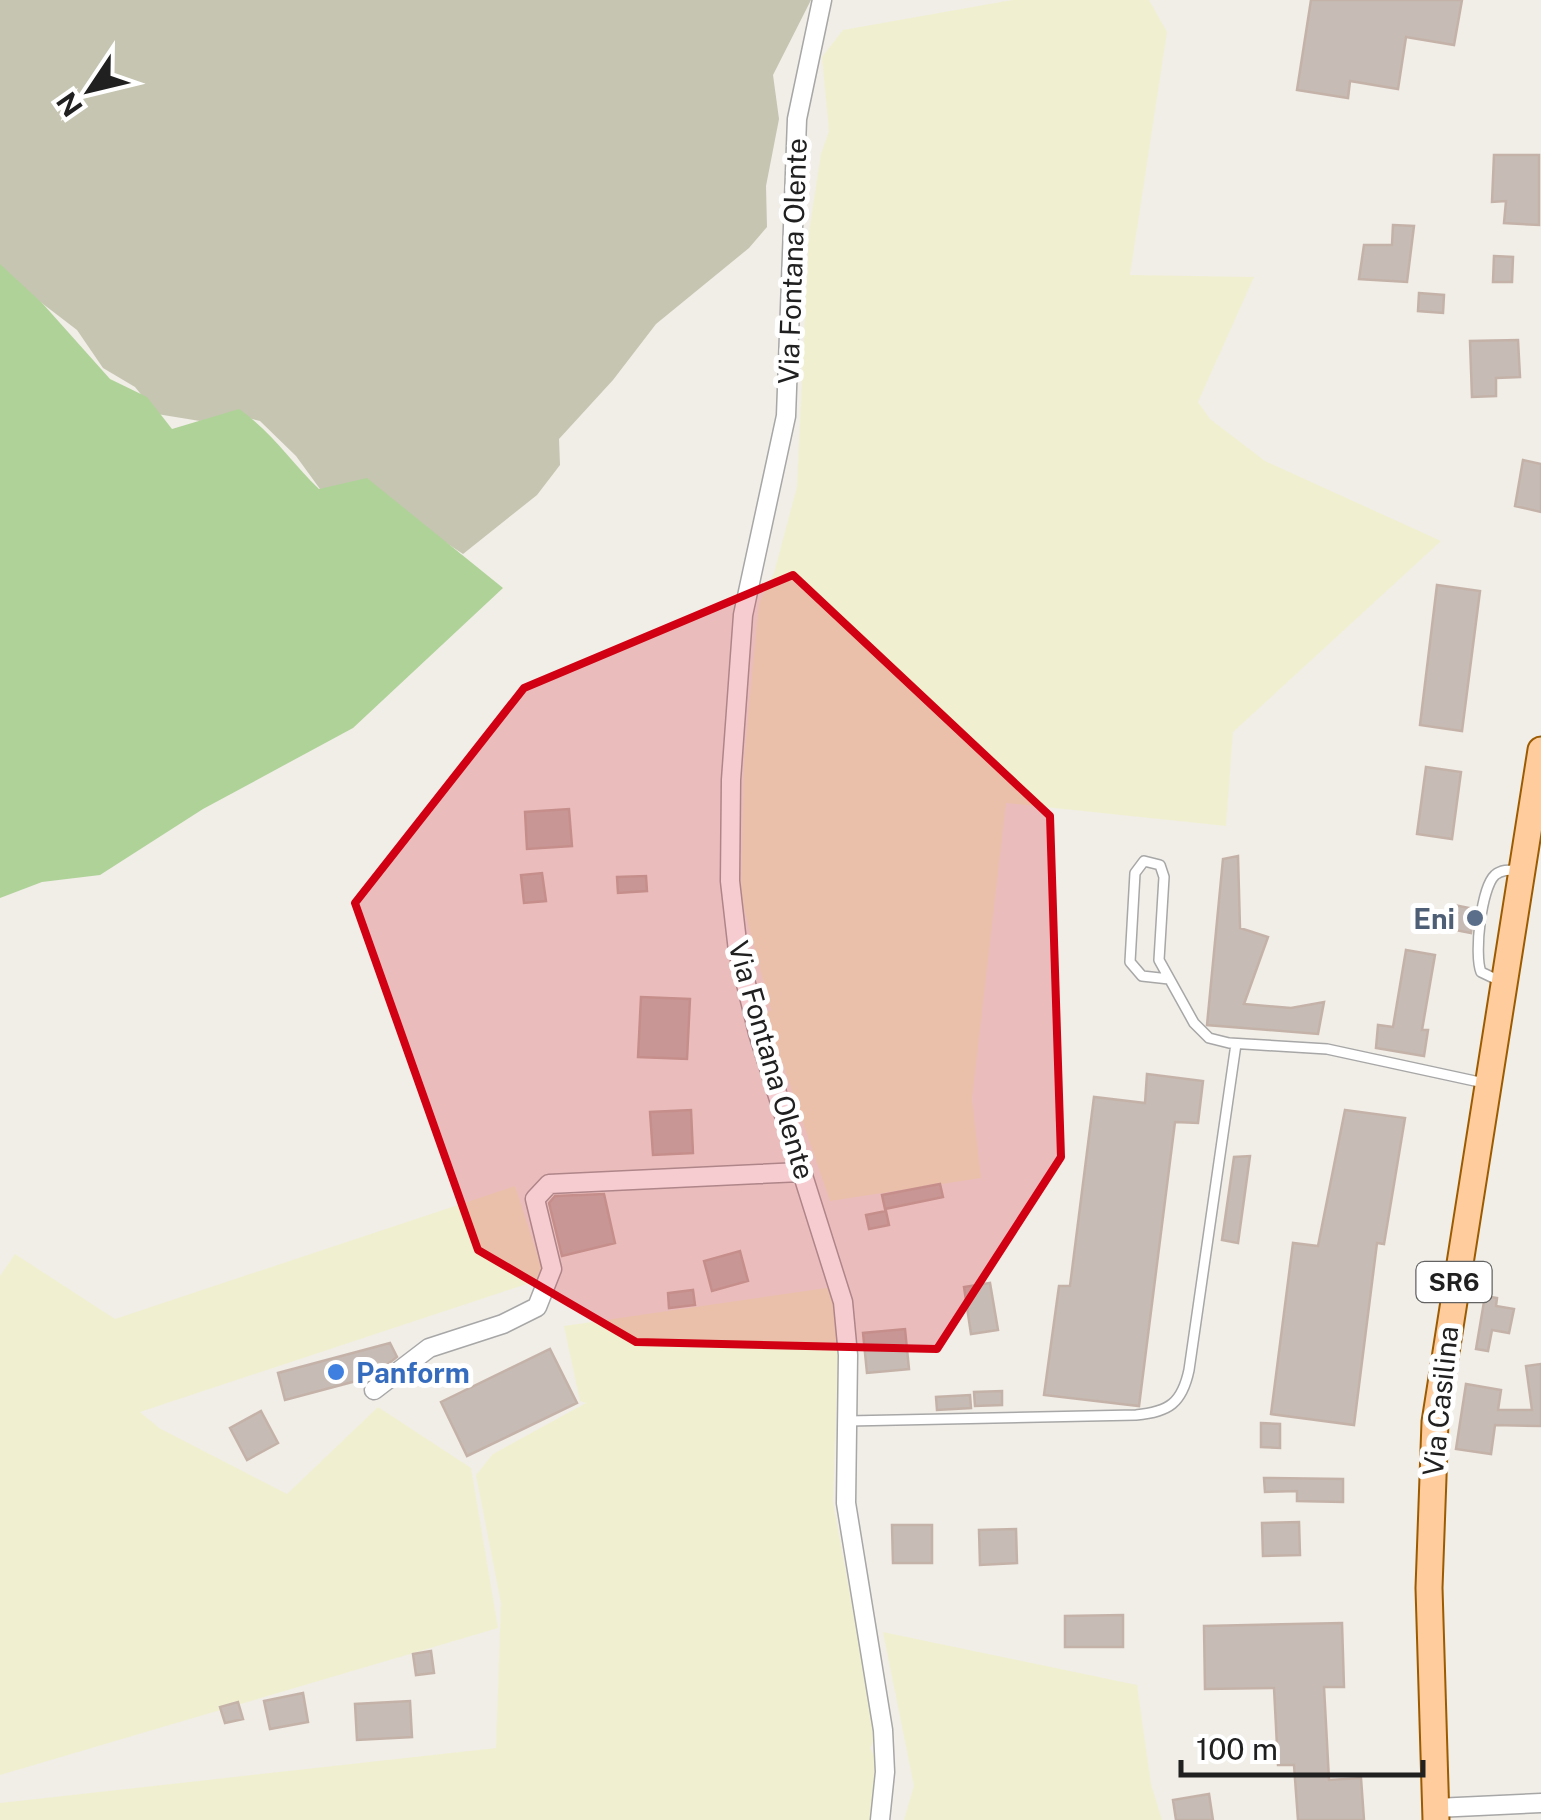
<svg xmlns="http://www.w3.org/2000/svg" width="1541" height="1820" font-family="'Public Sans',sans-serif">
<style>
.construction{fill:#c6c5b1}
.farmland{fill:#f0f0d1}
.forest{fill:#afd299}
.building{fill:#c6bcb5;stroke:#c4b2a8;stroke-width:2.5}
.lines{fill:none;stroke-linecap:round;stroke-linejoin:round}
.lane-casing{stroke:#a7a7a7;stroke-width:12}
.street-casing{stroke:#a7a7a7;stroke-width:21}
.primary-casing{stroke:#9d5b00;stroke-width:29}
.lane{stroke:#fff;stroke-width:9}
.street{stroke:#fff;stroke-width:18}
.primary{stroke:#ffcc9e;stroke-width:25}
.marked{fill:#d10013;fill-opacity:0.2;stroke:#d10013;stroke-width:8;stroke-linejoin:round}
.service-dot{fill:#5c6f8a;stroke:#fff;stroke-width:4}
.shop-dot{fill:#3f7fe0;stroke:#fff;stroke-width:4}
.labels{text-anchor:middle;dominant-baseline:central;stroke-width:10;stroke-linejoin:round;paint-order:stroke}
.shield{fill:#fff;stroke:#636363;stroke-width:2.5}
.shield-label{font-size:25px;font-weight:bold;fill:#202020}
.street-label{font-size:28px;fill:#202020;stroke:#fff}
.service-label{font-size:28px;font-weight:bold;fill:#4e5e75;stroke:#fff;text-anchor:end}
.shop-label{font-size:28px;font-weight:bold;fill:#366cbe;stroke:#fff;text-anchor:start}
</style>
<rect width="100%" height="100%" fill="#f1ede7"/>
<path class="construction" d="M0,0h811l-38,75 6,44 -13,67 1,41 -18,21 -93,76 -43,56 -54,59 1,26 -23,30 -74,59 -60,-40 -83,-25 -24,-33 -36,-35 -27,-7 -33,7 -43,-7 -22,-27 -32,-19 -26,-38 -77,-59z"/>
<path class="farmland" d="M1012,0h137l18,32 -37,243 124,2 -56,125 12,17 55,42 176,80 -208,191 -7,94 -220,-23 -34,296 9,79 -151,23 -65,-188 6,-3 -30,-113 3,-138 15,-156 15,-30 23,-86 12,-255 12,-78 8,-23 -7,-74 21,-27z
M515,1186l30,92 -405,134 19,16 128,66 91,-87 93,61 27,160 -498,147v-499l15,-22 100,65z
M833,1287l6,43 -6,172 43,234 -6,12 6,11 -5,61h-871v-17l496,-55 5,-145 -25,-128 17,-21 93,-51 -6,-2 -16,-75z
M883,1632l254,53 14,99 11,36h-258l10,-34z"/>
<path class="forest" d="M0,264l43,40 67,75 37,18 25,32 67,-20c33,23 52,53 80,80l48,-11 136,110 -150,140 -150,81 -103,66 -58,7 -42,16z"/>
<path class="building" d="M1311,0h151l-8,45 -48,-8 -8,52 -48,-8 -2,17 -51,-8z
M1494,155h45v70l-35,-2 2,-22 -14,1z
M1393,225l21,1 -7,56 -48,-3 5,-34h28z
M1494,256l19,1 -1,25h-19z
M1419,293l25,2 -1,18 -25,-2z
M1518,340l2,37 -24,1v18l-24,1 -2,-56z
M1523,460l18,4v48l-26,-6z
M1437,585l43,6 -18,140 -42,-6z
M1426,767l35,5 -9,67 -35,-5z
M569,809l3,37 -45,3 -2,-37z
M1238,856l2,72 28,9 -24,67 47,4 33,-6 -6,32 -111,-9 16,-166z
M542,873l4,28 -22,2 -3,-28z
M646,876l1,15 -29,2 -1,-16z
M1454,905l20,4 -3,24 -21,-4z
M1406,950l29,5 -13,75h6l-4,26 -48,-8 2,-23 15,2z
M641,997l49,2 -3,60 -49,-2z
M1147,1074l56,7 -5,42 -23,-1 -36,284 -95,-11 15,-109h11l24,-189 51,6z
M691,1110l2,43 -40,2 -3,-43z
M1345,1110l60,8 -21,126 -7,-1 -23,182 -83,-11 22,-171 25,3z
M1250,1156l-12,87 -16,-3 12,-83z
M940,1184l3,13 -58,12 -3,-14z
M604,1194l11,49 -53,13 -13,-53 6,-7z
M886,1211l3,14 -20,4 -3,-14z
M740,1251l8,30 -36,10 -8,-30z
M990,1283l8,47 -27,4 -7,-47z
M693,1290l2,15 -26,3 -1,-15z
M1485,1296l12,2 -1,8 18,3 -5,24 -17,-3 -4,21 -12,-2z
M905,1329l4,40 -42,4 -4,-40z
M390,1343l7,14 -26,20 -86,23 -7,-27z
M550,1349l27,54 -110,53 -26,-54z
M1541,1364v62l-46,-1 -4,29 -35,-5 10,-65 35,6 -3,20h34l-6,-44z
M1002,1391v14l-27,1 -1,-14z
M970,1395l1,13 -34,2 -1,-13z
M261,1411l17,32 -31,17 -17,-32z
M1261,1423l19,1v24l-19,-1z
M1264,1478l79,1v23l-46,-1v-10l-32,1z
M1299,1522l1,33 -37,1 -1,-33z
M892,1525h40v38h-39z
M1016,1529l1,34 -37,2 -1,-35z
M1123,1615v32h-58v-31z
M1342,1623l2,64h-20l5,93 32,-2 3,42h-66l-4,-55h-16l-4,-77 -69,1 -1,-63z
M431,1651l3,22 -18,2 -3,-21z
M303,1693l5,29 -38,7 -6,-28z
M410,1701l2,36 -55,3 -2,-36z
M238,1702l5,17 -18,4 -5,-16z
M1209,1794l4,26h-37l-3,-20z"/>
<g class="lines">
<defs>
<path id="lane" d="M1169,979l-27,-3 -12,-14 5,-89 9,-12 16,4 4,12 -5,83 35,63 15,15 20,5 98,6 157,34
M1502,982l-21,-10c-7,-17 0,-84 14,-97 7,-6 16,-5 24,-5
M848,1421l288,-6c33,-3 46,-12 53,-45l47,-326"/>
<path id="street" d="M822,0l-25,119 -11,297 -43,199 -12,165 -1,101 8,70 20,82 85,269 5,53 -2,148 37,227 2,42 -5,48
M374,1390l55,-42 74,-24 34,-17 15,-38 -17,-70 14,-15 252,-12
M1436,1808l105,-5"/>
<path id="primary" d="M1436,1820l-7,-232 6,-166 106,-672"/>
</defs>
<use href="#lane" class="lane-casing"/>
<use href="#street" class="street-casing"/>
<use href="#primary" class="primary-casing"/>
<use href="#lane" class="lane"/>
<use href="#street" class="street"/>
<use href="#primary" class="primary"/>
</g>
<path class="marked" d="M793,575l257,241 11,341 -124,192 -301,-7 -158,-92 -123,-347 169,-215z"/>
<circle class="service-dot" cx="1475" cy="918" r="10"/>
<circle class="shop-dot" cx="336" cy="1372" r="10"/>
<g class="labels">
<rect class="shield" x="1416.5" y="1262" width="75" height="40" rx="8"/>
<g class="shield-label">
<text x="1454" y="1282">SR6</text>
</g>
<g class="street-label">
<text transform="translate(792 261) rotate(-88)">Via Fontana Olente</text>
<text transform="translate(772 1060) rotate(74)">Via Fontana Olente</text>
<text transform="translate(1440 1401) rotate(-84)">Via Casilina</text>
</g>
<g class="service-label">
<text x="1455" y="918">Eni</text>
</g>
<g class="shop-label">
<text x="356" y="1372">Panform</text>
</g>
</g>
<g transform="translate(90 90) rotate(235)" stroke="#ffffff" stroke-width="8" paint-order="stroke">
<path d="M0-8L18 38L0 25L-18 38Z" fill="#202020"/>
<text y="-15" font-size="28" font-weight="bold" text-anchor="middle" fill="#202020">N</text>
</g>
<path d="M1181 1760v15h242v-15" fill="none" stroke="#202020" stroke-width="5"/>
<text x="1196" y="1760" font-size="30" fill="#202020" stroke="#ffffff" stroke-width="8" paint-order="stroke">100 m</text>
</svg>
